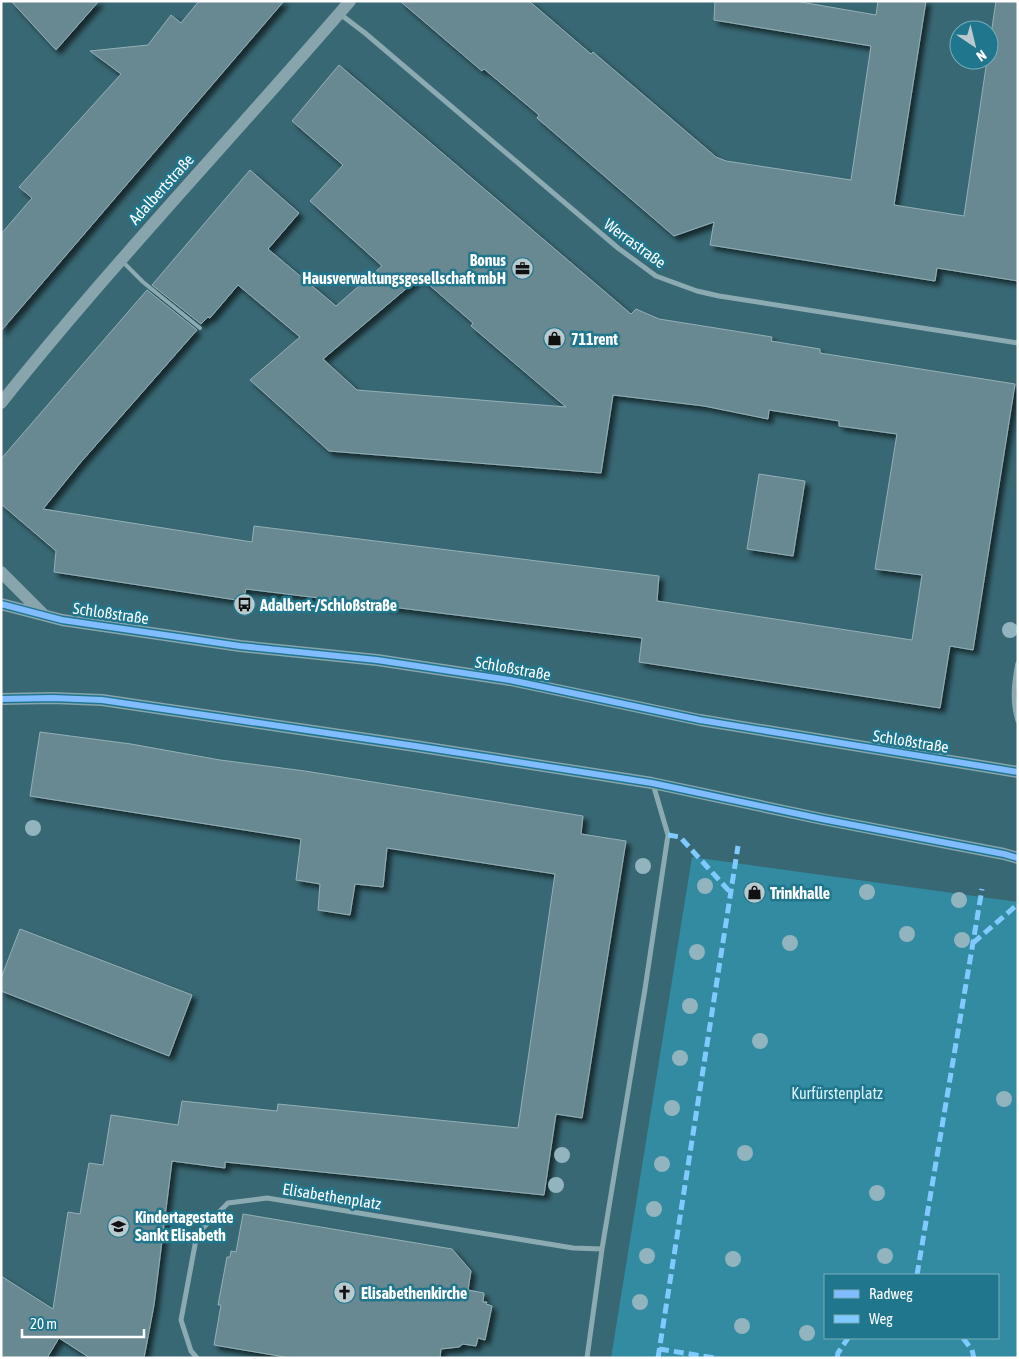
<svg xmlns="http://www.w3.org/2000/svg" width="1019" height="1359" font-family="'Asap Condensed',sans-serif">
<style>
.green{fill:#328ba1;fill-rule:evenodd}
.building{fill:#678992;stroke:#94b0b7;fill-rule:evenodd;filter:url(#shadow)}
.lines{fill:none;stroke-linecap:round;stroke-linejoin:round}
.lane{stroke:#8caab1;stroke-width:4}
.street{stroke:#8caab1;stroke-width:5}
.secondary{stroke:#88a5ad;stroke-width:12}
.quiet{stroke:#80caff;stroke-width:5;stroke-dasharray:10 5;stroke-linecap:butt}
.cycleway-casing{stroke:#20768d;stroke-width:9}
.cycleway{stroke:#80bcff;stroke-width:6}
.tree{fill:#91b4be}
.labels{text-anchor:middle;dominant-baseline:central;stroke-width:5;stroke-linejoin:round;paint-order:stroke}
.street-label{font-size:16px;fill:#fff;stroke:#20768d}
.poi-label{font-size:16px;font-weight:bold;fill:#fff;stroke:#20768d;text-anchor:start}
.park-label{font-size:16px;fill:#daf3fa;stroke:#20768d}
</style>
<defs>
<filter id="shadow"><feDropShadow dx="4.5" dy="4.5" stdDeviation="2.5" flood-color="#0009"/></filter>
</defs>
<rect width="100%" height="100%" fill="#386874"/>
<path class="green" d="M692,857l326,45v456h-407zM825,1275h173v63h-173z"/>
<path class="building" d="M11,1h88l-43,49z
M199,1h85l-283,330v-97l31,-36 -13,-11 102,-113 -31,-23 58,-6 23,-30 10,8z
M400,1h129l62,53 2,-2 123,105 10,4 125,19 20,-134 -157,-26 1,-19h80l81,14 2,-14h48l-32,204 70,11 23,-156h2v-12l7,-47h22v280l-81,-13 -2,13 -225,-36 4,-23 -40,14 -137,-118 2,-3 -55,-46 -2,2z
M339,65l292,249 5,-5 23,10 113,18 -1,4 49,8v4l195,31 -42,266 -23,-4 -10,62 -301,-46 3,-24 -396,-49 -3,12 -189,-29 2,-21 -55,-47v-45l146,-169 50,40 -116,132 -38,47 209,33 2,-16 405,50 -2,25 255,39 10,-65 -47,-6 22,-135 -58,-8v-5l-70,-11 -1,9 -64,-13 -91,-11 -12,78 -272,-22 -79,-71 50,-43 -62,-52 -28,33 -2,-1 -7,7 -49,-39 98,-115 49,43 -31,36 68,57 46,-40 -72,-65 33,-36 -51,-44zM420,277l53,46 -2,3 95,81 -209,-17 -34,-31z
M759,474l46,7 -12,75 -46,-7z
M40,732l91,12 89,16 85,11 278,45 -2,18 45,7 -44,277 -26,-4 -12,81 -319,-33v6l-53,-7 -18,144 -10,53h-54l-31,-20 -12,20h-46v-82l52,33 15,-97 12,2 9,-51 14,2 8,-50 67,10 4,-24 95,10 1,-7 240,24 37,-254 -168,-26 -4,39 -28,-3 -5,31 -32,-5 2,-26 -24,-4 5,-41 -271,-43z
M20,929l172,66 -23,61 -168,-65v-13z
M243,1214l209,35 19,22 -3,19 16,3 -1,9h4l-1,2 6,2 -7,34 -7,-2 -2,8 -13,-2 -4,3 -18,2 -1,9h-149l-77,-13 7,-40h-3l9,-48h3l1,-6 5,1z"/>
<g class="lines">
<path class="lane" d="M122,261l21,21 57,46"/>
<path class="street" d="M340,14l25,19 253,215 38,28 41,15 22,5 299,47
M1018,663c-4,20 -6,38 0,58
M197,1358l-6,-7 -10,-31 16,-86 31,-31 39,-5 306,50 29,1
M587,1358l15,-109 43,-260 23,-154 -15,-51"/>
<path class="secondary" d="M1,403c111,-139 233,-267 349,-402
M1,572l43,43
M1,604l61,16 178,26 137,14 133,20 190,40 318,52
M1,699l52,-1 49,2 313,46 237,37 170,36 182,35 14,4"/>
<path class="quiet" d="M668,835l12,2 50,55
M973,943l45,-39
M917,1275l65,-386
M963,1338l9,12 2,8
M659,1349l56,9
M658,1358l80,-512
M837,1358l1,-5 10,-15"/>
<defs>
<path id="cycleway" d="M1,604l61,16 178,26 137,14 133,20 190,40 318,52
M1,699l52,-1 49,2 313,46 237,37 170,36 182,35 14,4"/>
</defs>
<use href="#cycleway" class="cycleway-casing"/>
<use href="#cycleway" class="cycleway"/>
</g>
<g class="tree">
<circle cx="1010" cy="630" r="8"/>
<circle cx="33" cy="828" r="8"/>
<circle cx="643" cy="866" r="8"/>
<circle cx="705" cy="886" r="8"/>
<circle cx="867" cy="892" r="8"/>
<circle cx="959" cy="900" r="8"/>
<circle cx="907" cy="934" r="8"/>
<circle cx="962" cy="940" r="8"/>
<circle cx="790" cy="943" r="8"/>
<circle cx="697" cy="952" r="8"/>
<circle cx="690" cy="1006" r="8"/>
<circle cx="760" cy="1041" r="8"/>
<circle cx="680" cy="1058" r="8"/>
<circle cx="1004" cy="1099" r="8"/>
<circle cx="672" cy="1108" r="8"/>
<circle cx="745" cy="1153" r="8"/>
<circle cx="562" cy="1155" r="8"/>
<circle cx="662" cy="1164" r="8"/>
<circle cx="556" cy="1185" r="8"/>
<circle cx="877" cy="1193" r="8"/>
<circle cx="654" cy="1209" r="8"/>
<circle cx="647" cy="1256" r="8"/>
<circle cx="885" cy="1256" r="8"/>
<circle cx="733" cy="1259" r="8"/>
<circle cx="640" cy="1302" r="8"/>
<circle cx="742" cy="1326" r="8"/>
<circle cx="807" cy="1333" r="8"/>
</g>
<defs>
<symbol id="office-disc" viewBox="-11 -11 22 22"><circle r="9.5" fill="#b9cace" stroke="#20768d"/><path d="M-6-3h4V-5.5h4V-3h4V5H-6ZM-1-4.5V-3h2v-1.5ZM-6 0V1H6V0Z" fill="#111"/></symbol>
<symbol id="shop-disc" viewBox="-11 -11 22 22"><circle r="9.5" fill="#b9cace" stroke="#20768d"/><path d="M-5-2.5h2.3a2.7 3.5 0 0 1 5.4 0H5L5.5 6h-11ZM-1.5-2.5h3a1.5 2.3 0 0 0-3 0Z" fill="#111"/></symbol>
<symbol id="bus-disc" viewBox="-11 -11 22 22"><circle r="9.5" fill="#b9cace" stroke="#20768d"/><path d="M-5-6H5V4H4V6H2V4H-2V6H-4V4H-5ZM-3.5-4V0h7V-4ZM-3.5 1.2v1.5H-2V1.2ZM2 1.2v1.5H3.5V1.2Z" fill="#111"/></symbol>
<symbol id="school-disc" viewBox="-11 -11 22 22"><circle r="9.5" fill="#b9cace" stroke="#20768d"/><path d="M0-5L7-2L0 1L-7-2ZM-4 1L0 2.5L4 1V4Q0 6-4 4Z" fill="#111"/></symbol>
<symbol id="church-disc" viewBox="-11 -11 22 22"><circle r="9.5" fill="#b9cace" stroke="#20768d"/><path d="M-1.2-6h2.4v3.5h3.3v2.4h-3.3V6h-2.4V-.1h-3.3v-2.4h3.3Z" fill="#111"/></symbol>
</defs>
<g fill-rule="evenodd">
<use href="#office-disc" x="510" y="256" width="25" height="25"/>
<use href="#shop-disc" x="542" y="326" width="25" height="25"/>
<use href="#bus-disc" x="232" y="592" width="25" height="25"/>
<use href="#shop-disc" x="742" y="880" width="25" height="25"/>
<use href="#school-disc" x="106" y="1214" width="25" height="25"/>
<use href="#church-disc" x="332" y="1280" width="25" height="25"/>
</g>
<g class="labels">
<g class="street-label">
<text transform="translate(161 189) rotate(-48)">Adalbertstraße</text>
<text transform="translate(635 243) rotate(36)">Werrastraße</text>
<text transform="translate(111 613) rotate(8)">Schloßstraße</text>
<text transform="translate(513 668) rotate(10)">Schloßstraße</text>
<text transform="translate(911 741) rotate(9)">Schloßstraße</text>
<text transform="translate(332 1196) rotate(9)">Elisabethenplatz</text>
</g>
<g class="poi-label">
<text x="506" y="260" text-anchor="end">Bonus<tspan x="506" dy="18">Hausverwaltungsgesellschaft mbH</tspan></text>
<text x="571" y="339">711rent</text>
<text x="260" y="605">Adalbert-/Schloßstraße</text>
<text x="770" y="893">Trinkhalle</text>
<text x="135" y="1217">Kindertagestatte<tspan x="135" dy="18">Sankt Elisabeth</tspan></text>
<text x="361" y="1293">Elisabethenkirche</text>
</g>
<g class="park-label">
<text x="837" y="1093">Kurfürstenplatz</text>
</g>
</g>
<rect width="1019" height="1359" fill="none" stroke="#ffffff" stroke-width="5"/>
<rect x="824" y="1274" width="175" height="65" fill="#20768d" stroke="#79adbb"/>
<rect x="834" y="1290" width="25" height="8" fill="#80bcff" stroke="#79adbb"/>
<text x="869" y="1299" font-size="15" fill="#ffffff">Radweg</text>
<rect x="834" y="1315" width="25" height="8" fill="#80caff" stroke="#79adbb"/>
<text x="869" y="1324" font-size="15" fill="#ffffff">Weg</text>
<g transform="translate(974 45) rotate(145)"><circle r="24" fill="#20768d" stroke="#79adbb"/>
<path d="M0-4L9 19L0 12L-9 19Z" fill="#b9cace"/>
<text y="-8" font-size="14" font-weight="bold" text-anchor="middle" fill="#ffffff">N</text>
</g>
<path d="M22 1329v8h122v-8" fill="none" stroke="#ffffff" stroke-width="2.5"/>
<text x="30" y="1329" font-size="15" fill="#ffffff" stroke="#20768d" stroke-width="4" paint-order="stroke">20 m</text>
</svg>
